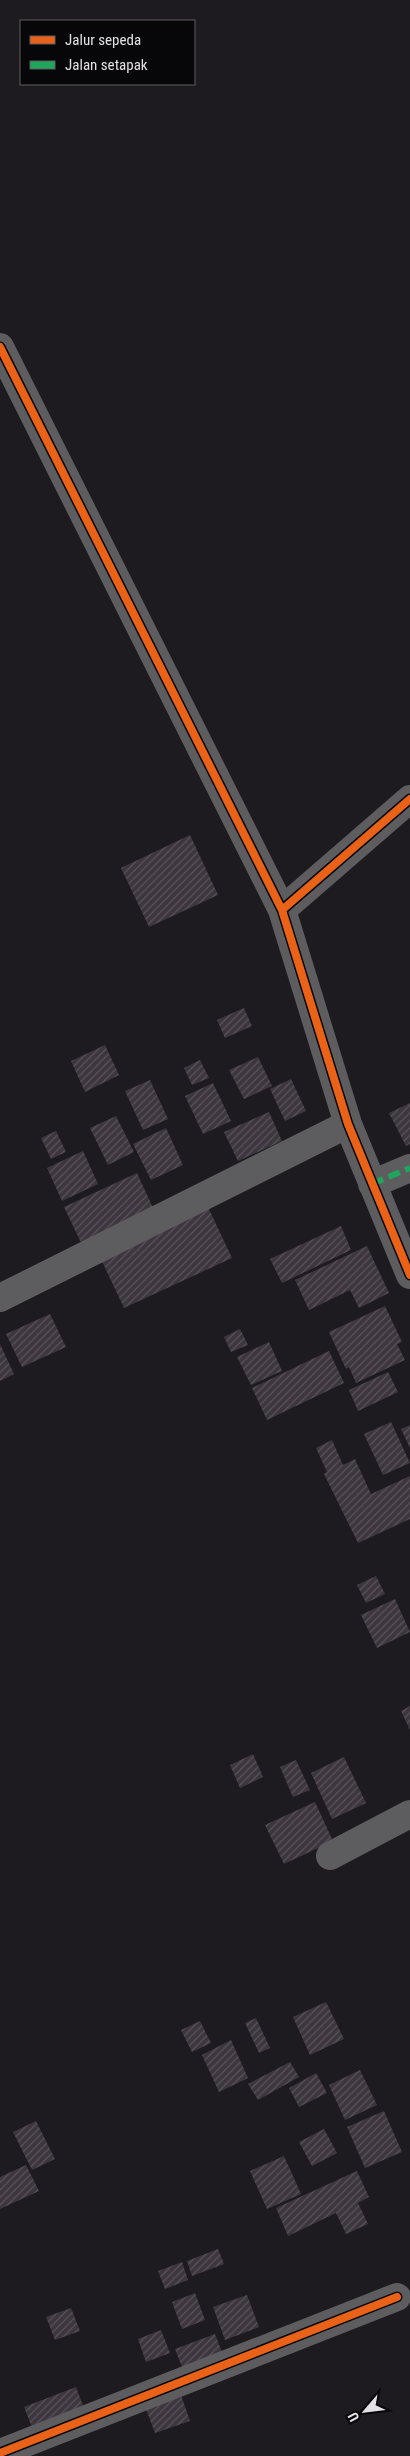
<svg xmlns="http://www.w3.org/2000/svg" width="410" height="2456" font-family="'Roboto Condensed',sans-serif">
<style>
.building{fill:url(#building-hatch)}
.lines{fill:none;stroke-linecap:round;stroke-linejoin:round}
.minor{stroke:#5d5c5e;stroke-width:28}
.quiet{stroke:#20a55d;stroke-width:6;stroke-dasharray:12 6;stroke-linecap:butt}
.cycleway-casing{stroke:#070608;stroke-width:11}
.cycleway{stroke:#ea6118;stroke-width:8}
</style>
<defs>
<pattern id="building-hatch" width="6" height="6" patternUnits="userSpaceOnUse" patternTransform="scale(1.25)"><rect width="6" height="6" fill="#3e363f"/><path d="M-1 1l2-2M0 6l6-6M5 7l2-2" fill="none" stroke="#5a535b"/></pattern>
</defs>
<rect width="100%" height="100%" fill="#1d1b1f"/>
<path class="building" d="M190,835l28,60 -69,32 -28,-59z
M244,1008l8,18 -27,12 -8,-18z
M105,1045l14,30 -34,17 -14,-31z
M258,1057l14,29 -28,13 -15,-29z
M200,1060l9,18 -17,7 -8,-17z
M291,1079l15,32 -21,10 -15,-32z
M150,1080l18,39 -25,11 -18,-39z
M213,1083l18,38 -28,13 -18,-38z
M410,1103v41l-4,2 -17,-33z
M269,1112l13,29 -44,20 -14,-29z
M116,1116l18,36 -26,13 -18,-37z
M166,1128l17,37 -32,15 -18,-36z
M56,1131l10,21 -15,7 -10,-21z
M83,1151l15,33 -36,17 -15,-33z
M137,1173l18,39 -72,35 -19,-40z
M207,1205l25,53 -108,50 -25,-53z
M341,1226l10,24 -69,33 -12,-24z
M367,1246l22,47 -30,15 -9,-18 -41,20 -14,-30z
M385,1306l17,36 -5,2 8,16 -49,23 -7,-16 -3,2 -17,-37z
M50,1314l16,33 -44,20 -16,-33z
M240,1329l8,16 -17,7 -7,-15z
M269,1342l13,29 -31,14 -14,-28z
M0,1344l14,30 -14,7z
M329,1351l15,32 -77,37 -15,-32z
M388,1372l10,20 -40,19 -9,-21z
M391,1422l19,41 -27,12 -19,-41z
M410,1425v23l-9,-19z
M332,1440l11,25 12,-6 16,35 39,-18v43l-52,24 -34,-69 3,-2 -11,-24z
M376,1576l9,18 -19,9 -9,-18z
M395,1599l15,33 -33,16 -16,-33z
M410,1706v24l-9,-19z
M253,1754l10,23 -23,11 -10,-23z
M344,1757l22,46 -34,16 -21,-46z
M296,1760l14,30 -17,7 -13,-30z
M315,1802l18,39 -49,23 -19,-39z
M326,2002l18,37 -34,16 -17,-38z
M256,2018l14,30 -11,5 -14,-30z
M200,2021l11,22 -19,9 -11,-22z
M231,2040l17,38 -29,14 -17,-37z
M290,2062l9,15 -41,23 -10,-16z
M360,2070l17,35 -32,15 -16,-35z
M316,2073l11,20 -28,14 -10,-19z
M384,2111l18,41 -37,16 -18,-41z
M36,2121l19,38 -23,11 -19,-38z
M324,2129l13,24 -25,13 -13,-24z
M284,2156l17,38 -34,15 -17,-38z
M26,2165l13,26 -39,18v-32z
M357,2171l12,26 -11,6 10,21 -22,10 -10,-21 -48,23 -12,-28z
M218,2249l6,15 -32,12 -5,-15z
M182,2262l6,18 -23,9 -7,-18z
M195,2293l10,27 -23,9 -10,-27z
M247,2295l12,32 -34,13 -12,-33z
M71,2308l9,23 -25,9 -9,-23z
M161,2330l9,23 -24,9 -8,-23z
M215,2334l11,28 -40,15 -11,-28z
M76,2387l11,29 -52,19 -11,-28z
M181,2395l9,26 -35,12 -9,-24z"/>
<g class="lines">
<path class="minor" d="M0,347l282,563
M410,799l-128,111 66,214 62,151
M372,1184l38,-16
M0,1298l348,-174
M330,1856l80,-42
M0,2453l397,-156"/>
<path class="quiet" d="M372,1184l38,-16"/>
<defs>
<path id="cycleway" d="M0,347l282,563
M410,799l-128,111 66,214 62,151
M0,2453l397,-156"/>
</defs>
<use href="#cycleway" class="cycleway-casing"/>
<use href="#cycleway" class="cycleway"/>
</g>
<rect x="20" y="20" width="175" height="65" fill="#070608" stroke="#5f5e61"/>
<rect x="30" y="36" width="25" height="8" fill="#ea6118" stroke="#5f5e61"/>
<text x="65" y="45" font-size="15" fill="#e3e1e6">Jalur sepeda</text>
<rect x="30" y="61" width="25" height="8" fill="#20a55d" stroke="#5f5e61"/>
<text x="65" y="70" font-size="15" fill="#e3e1e6">Jalan setapak</text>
<g transform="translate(365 2411) rotate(242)" stroke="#070608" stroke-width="4" paint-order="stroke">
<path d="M0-4L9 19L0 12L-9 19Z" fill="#e3e1e6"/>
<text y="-8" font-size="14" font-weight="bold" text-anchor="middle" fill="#e3e1e6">U</text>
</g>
</svg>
